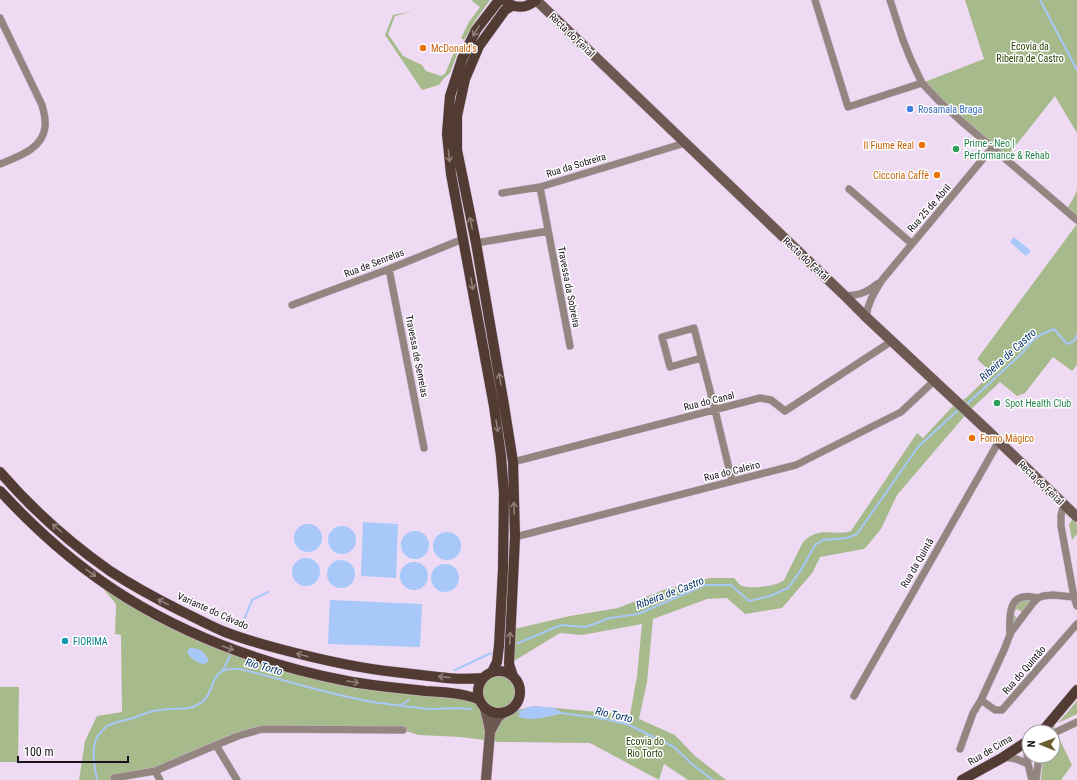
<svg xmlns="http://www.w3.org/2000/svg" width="1077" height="780" font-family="'Roboto Condensed',sans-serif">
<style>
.green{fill:#a7ba8b;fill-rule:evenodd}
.water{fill:#a7c8f8}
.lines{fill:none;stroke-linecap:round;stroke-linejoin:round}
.stream{stroke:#a7c8f8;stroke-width:2}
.street-casing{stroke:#c9b6cd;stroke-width:8}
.secondary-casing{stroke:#c9b6cd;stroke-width:11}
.primary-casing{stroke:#c9b6cd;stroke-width:11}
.street{stroke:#938580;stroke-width:7}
.secondary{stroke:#6d5952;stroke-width:10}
.primary{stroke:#523b33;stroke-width:10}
.oneway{stroke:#8f807a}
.food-dot{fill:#e8710a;stroke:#fff;stroke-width:1.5}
.shop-dot{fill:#3f7fe0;stroke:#fff;stroke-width:1.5}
.leisure-dot{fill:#2e9e5b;stroke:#fff;stroke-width:1.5}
.culture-dot{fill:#0f9aa8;stroke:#fff;stroke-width:1.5}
.labels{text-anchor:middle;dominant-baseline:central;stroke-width:3;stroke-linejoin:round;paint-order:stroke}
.street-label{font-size:10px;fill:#1a121b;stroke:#fff}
.park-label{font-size:10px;fill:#2e4104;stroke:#fff}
.food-label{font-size:10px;fill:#c56008;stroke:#fff;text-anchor:start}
.shop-label{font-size:10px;fill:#366cbe;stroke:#fff;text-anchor:start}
.leisure-label{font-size:10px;fill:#27864d;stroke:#fff;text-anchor:start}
.culture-label{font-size:10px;fill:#0d838f;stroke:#fff;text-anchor:start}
.water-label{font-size:11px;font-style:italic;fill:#07336a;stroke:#fff}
</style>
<rect width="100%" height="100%" fill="#efdaf4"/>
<path class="green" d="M471,0h19l-15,21 -11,19 -3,-2 8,-16 11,-15z
M965,0h112v133l-22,-37 -50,63 -83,-76 62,-24z
M413,11l-18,5 -7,18 15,22 19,9 4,6 15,5 4,-2 12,-29 3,1 -10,27 -6,5 -5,7 -17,5 -37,-55 8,-20z
M1077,190v30l-11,-9 9,-16z
M1077,224v141l-5,6 -19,-14 -28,36 -8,3 -17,-14 -32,30 -71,83 -16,34 -14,17 -3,3 -44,8 -7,15 -31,36 -37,6 -18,-16 -20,1 -54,20 -6,63 -8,37 36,16 20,21 31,24h-38l-24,-16 -5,16 -69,-37 -91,-1 -38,-5 -43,-2 -15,-5 -141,-1 -107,42 -40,9h-36l6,-39 12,-25 25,-4 -1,-77 -6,-1 1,-30 -15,-18 52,27 128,52 197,34 4,6 3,4 4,16 13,-11 32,-8 96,9 7,-39 5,-52 -60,11 -22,-2 -51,31 1,-34 60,-14 48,-8 48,-19 44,-11h24c2,2 4,5 6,7 9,5 38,1 44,-5l19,-38c18,-17 29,-5 48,-11l66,-98 6,5 29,-31 14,-9 26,-25 -15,-14zM525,708l38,5 -17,4 -28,-1z
M1072,520h3l2,5v9l-5,6 -3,-16z
M1023,599l9,1 -10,12 -5,-3 -4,5 4,4 -5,5c0,-10 0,-20 11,-24z
M483 692a16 16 0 1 1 32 0a16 16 0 1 1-32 0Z
M0,687h19l-1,75h-18z
M1077,701v13l-19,9z
M1054,725l2,7 16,33 -11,15h-20l2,-24h10v-24h-3z"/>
<path class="water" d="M1014,237l17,14 -5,5 -16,-14z
M363,522l35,2 -2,54 -35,-2z
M294 538a14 14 0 1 1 28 0a14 14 0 1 1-28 0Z
M328 540a14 14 0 1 1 28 0a14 14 0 1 1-28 0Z
M401 545a14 14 0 1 1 28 0a14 14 0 1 1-28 0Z
M433 546a14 14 0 1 1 28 0a14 14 0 1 1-28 0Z
M292 572a14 14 0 1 1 28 0a14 14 0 1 1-28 0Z
M327 574a14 14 0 1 1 28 0a14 14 0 1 1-28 0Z
M400 576a14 14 0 1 1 28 0a14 14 0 1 1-28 0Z
M431 578a14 14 0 1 1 28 0a14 14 0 1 1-28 0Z
M330,600l92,4 -2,43 -92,-3z
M190,648c11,0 14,3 19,13l-5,3c-7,-1 -13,-5 -17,-12z
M534,706l20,2 9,5c-12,3 -34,10 -45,3l7,-8z"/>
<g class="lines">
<path class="stream" d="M1040,0l37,70
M968,403l53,-49 12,-14 9,-6 12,-5 13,15 7,-3 3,-6
M242,625l10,-25 16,-8
M518,643l43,-18 25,2 24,-9 28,-4 67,-29h26l18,16 21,-5 18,-8 13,-18 14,-25 8,-5 24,-2 10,-4 61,-87 39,-36
M223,670l7,-14
M455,670l36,-17
M401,705l8,-5
M519,712l5,-1
M561,713l39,5 27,6 47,23 19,18 20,15
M97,780c-3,-16 -8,-37 5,-49 2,-2 4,-5 7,-6 6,-3 14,-4 21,-6 7,-2 15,-6 23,-8 5,-1 10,-1 15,-2 9,-1 19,1 27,-3 26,-11 8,-40 45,-37 46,11 92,27 139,34 17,2 35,5 52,6 13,0 27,-2 40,0"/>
<defs>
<path id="street" d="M815,0l33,107 74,-24
M890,0l13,40 8,20 11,23 17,18 22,20 116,99
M0,18l42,87c2,7 4,14 3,22 -2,22 -28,30 -45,37
M849,189l62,54
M502,193l38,-6
M476,243l72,-12
M389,269l35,179
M845,296c15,-1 21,-3 32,-12
M292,305l97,-36 74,-30
M866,317c2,-15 8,-24 16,-37l110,-132
M570,346l-30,-159 145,-44
M701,358l-31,9 -8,-30 32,-9 21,82 17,71
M513,462l247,-64 11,2 14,11 107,-70
M1064,505l-3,10v11l13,71 3,9
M515,537l281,-72 105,-53 34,-32
M1074,597l-21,-2 -10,1 -5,2 -5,5 -22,29 -7,18 -23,50 14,10h7l75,-86
M1010,635c-1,-21 -2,-45 28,-37
M854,696l145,-255
M1056,732l21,-10
M1026,743l2,21 4,16
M216,745l21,35
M960,749l13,-36 8,-13
M1003,758c10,-1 17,2 25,6
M155,771l5,9
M114,778l41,-7 61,-26 22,-9 24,-7 141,1
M1036,780l3,-24"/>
<path id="secondary" d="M536,0l309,296 21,21 120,112 91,88
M485,709l4,16 1,7 -4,48
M490,732l8,-15 4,-3"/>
<path id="primary" d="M507,3c11,6 20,5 29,-3
M512,6l-7,4 -26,36 -14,33 -8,37v34l19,93 28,162 9,57 2,75 -6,127 4,12
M0,472c32,37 70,71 110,99 23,15 47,28 71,40 15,7 29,15 44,21 18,7 36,12 55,17 38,10 76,19 115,23 29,3 59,9 88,6
M0,491c37,40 80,78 127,107 67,41 143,68 220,83 25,5 52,7 78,10 18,1 36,2 53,8
M478 692a21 21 0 1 1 42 0a21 21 0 1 1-42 0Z
M492,672l5,-10 2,-16 4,-77 1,-76 -3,-37 -7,-50 -43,-232 -4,-40 3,-38 12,-37 14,-29 23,-30
M1039,732l7,-5 31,-37
M962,780l40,-22 27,-18"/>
</defs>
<use href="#street" class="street-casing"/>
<use href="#secondary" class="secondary-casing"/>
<use href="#primary" class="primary-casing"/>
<use href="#street" class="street"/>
<use href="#secondary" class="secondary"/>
<use href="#primary" class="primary"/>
</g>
<defs><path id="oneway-shaft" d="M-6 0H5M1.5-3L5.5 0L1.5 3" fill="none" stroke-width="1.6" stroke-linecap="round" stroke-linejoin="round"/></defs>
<g class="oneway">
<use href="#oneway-shaft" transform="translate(476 31) rotate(122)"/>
<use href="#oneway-shaft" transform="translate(449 156) rotate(84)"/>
<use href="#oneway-shaft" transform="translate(471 223) rotate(-102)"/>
<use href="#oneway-shaft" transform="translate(472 284) rotate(79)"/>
<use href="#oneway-shaft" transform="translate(500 379) rotate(-100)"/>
<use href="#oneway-shaft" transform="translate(497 426) rotate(81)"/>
<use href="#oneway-shaft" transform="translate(514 508) rotate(-92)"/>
<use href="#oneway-shaft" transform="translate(57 528) rotate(-138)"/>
<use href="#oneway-shaft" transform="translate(91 573) rotate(37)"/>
<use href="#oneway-shaft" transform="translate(163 602) rotate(-153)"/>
<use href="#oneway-shaft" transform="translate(510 638) rotate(-87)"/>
<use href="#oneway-shaft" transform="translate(228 648) rotate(20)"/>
<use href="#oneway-shaft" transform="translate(302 655) rotate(-165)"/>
<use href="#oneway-shaft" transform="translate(444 677) rotate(-174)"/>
<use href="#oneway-shaft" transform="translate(353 682) rotate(9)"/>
</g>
<g class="food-dot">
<circle cx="423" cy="48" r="4"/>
<circle cx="922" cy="145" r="4"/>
<circle cx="937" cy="175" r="4"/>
<circle cx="972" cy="438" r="4"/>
</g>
<circle class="shop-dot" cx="910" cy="109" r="4"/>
<g class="leisure-dot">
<circle cx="956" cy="149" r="4"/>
<circle cx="997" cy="403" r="4"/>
</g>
<circle class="culture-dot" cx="65" cy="641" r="4"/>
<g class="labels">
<g class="street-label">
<text transform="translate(572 35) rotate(44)">Recta do Feital</text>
<text transform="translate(576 165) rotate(-17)">Rua da Sobreira</text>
<text transform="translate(929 208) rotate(-49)">Rua 25 de Abril</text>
<text transform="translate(806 259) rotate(43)">Recta do Feital</text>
<text transform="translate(374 263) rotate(-21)">Rua de Senrelas</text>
<text transform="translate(569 287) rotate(79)">Travessa da Sobreira</text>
<text transform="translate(417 356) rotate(79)">Travessa de Senrelas</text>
<text transform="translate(709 401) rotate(-14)">Rua do Canal</text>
<text transform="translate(732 471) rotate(-14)">Rua do Caleiro</text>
<text transform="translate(1041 483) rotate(44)">Recta do Feital</text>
<text transform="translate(917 563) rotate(-60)">Rua da Quintã</text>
<text transform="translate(213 611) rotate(24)">Variante do Cávado</text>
<text transform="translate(1024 670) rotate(-49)">Rua do Quintão</text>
<text transform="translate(990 750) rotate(-31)">Rua de Cima</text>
</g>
<g class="park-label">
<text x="1030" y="46">Ecovia da<tspan x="1030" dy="12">Ribeira de Castro</tspan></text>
<text x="645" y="741">Ecovia do<tspan x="645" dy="12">Rio Torto</tspan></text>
</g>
<g class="food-label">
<text x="431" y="48">McDonald's</text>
<text x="914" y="145" text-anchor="end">Il Fiume Real</text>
<text x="929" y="175" text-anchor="end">Ciccoria Caffè</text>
<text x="980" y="438">Forno Mágico</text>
</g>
<g class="shop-label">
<text x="918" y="109">Rosamala Braga</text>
</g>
<g class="leisure-label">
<text x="964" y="143">Prime - Neo |<tspan x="964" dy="12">Performance &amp; Rehab</tspan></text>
<text x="1005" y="403">Spot Health Club</text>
</g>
<g class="culture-label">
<text x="73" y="641">FIORIMA</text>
</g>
<g class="water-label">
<text transform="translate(1008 355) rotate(-42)">Ribeira de Castro</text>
<text transform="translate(670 593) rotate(-21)">Ribeira de Castro</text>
<text transform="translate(264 667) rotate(15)">Rio Torto</text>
<text transform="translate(614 715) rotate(13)">Rio Torto</text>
</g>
</g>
<g transform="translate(1041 744) rotate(271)"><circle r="19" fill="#ffffff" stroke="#a3a0a4"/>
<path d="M0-3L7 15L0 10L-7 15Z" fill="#6a5e2b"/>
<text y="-6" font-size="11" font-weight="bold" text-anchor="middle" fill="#1a121b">N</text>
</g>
<path d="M18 756v6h110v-6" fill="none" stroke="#1a121b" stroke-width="2"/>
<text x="24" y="756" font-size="12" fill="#1a121b" stroke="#ffffff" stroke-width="3" paint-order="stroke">100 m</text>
</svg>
